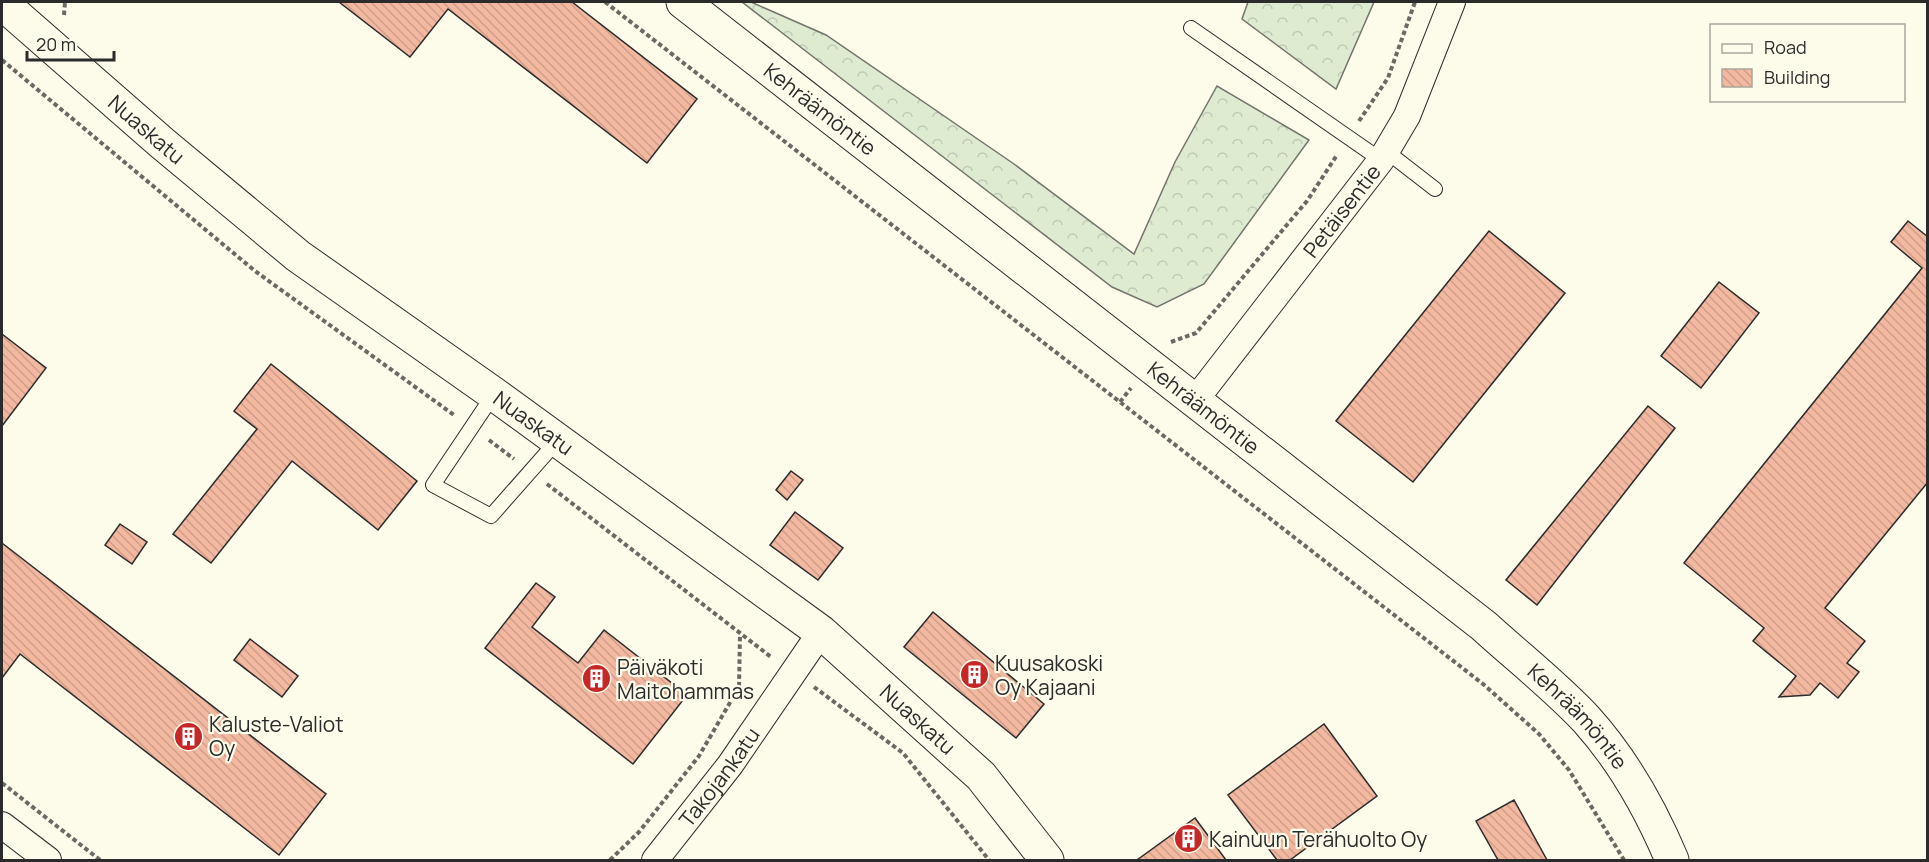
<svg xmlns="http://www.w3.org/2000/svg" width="1929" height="862" font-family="Manrope,sans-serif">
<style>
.forest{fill:url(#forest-crowns);stroke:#74746e;stroke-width:1.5}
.building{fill:url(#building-back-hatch);stroke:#2b2b2b;stroke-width:1.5}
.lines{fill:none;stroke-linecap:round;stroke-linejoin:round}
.service-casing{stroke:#2b2b2b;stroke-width:16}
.minor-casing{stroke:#2b2b2b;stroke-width:28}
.tertiary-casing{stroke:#2b2b2b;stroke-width:35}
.path{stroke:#6a6964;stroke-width:4;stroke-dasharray:4.5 3;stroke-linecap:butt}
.service{stroke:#fdfbea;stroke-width:14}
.minor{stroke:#fdfbea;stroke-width:26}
.tertiary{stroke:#fdfbea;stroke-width:33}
.labels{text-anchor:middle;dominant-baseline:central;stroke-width:4.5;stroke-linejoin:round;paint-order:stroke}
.street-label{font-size:21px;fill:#2b2b2b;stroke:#fdfbea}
.poi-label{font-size:21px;fill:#2b2b2b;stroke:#fdfbea;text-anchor:start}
</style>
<defs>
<pattern id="forest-crowns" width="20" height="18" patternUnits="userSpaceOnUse" patternTransform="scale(1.5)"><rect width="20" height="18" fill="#deebd1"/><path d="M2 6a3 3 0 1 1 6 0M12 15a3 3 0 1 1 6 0" fill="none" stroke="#bfcab4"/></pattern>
<pattern id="building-back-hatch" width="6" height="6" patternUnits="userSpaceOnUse" patternTransform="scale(1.5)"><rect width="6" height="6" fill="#f2b8a0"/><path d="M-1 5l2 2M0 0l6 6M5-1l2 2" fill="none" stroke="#d09e8a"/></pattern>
</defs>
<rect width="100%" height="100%" fill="#fdfbea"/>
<path class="forest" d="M742,2h9l75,33 188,129 120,90 41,-92 42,-76 92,54 -105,144 -47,23 -45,-20z
M1248,2h126l-38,87 -94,-70z"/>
<path class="building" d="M339,2h233l125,97 -50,64 -199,-154 -38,48z
M1908,221l20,16v245l-103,126 40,33 -18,22 12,9 -21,26 -18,-15 -10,12 -31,2 17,-21 -43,-35 11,-13 -80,-65 238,-295 -31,-26z
M1489,231l76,62 -152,189 -77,-61z
M1719,282l40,31 -58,75 -40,-32z
M2,334l44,34 -44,58z
M271,364l146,117 -39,49 -86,-69 -81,102 -38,-29 84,-105 -23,-18z
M1648,406l27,22 -138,177 -31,-25z
M791,471l12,9 -16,20 -11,-10z
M795,512l48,36 -25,32 -48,-35z
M120,524l27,18 -15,22 -27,-19z
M2,543l324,251 -47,61 -259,-201 -18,24z
M536,583l19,14 -23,30 46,36 26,-33 83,65 -54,69 -148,-116z
M933,612l111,92 -28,34 -112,-91z
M250,639l48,37 -16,21 -48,-37z
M1324,724l53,72 -87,64h-13l-49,-65z
M1514,800l33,60h-49l-22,-39z
M1195,818l31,42h-89z"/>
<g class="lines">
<defs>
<path id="service" d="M1191,28l190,132
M1386,151l49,38
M494,394l-61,91 58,31 67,-76"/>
<g id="minor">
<path id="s1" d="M1196,399l185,-239 26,-44 45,-114"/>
<path d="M2,825l46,35"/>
<path id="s2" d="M655,860l75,-95 91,-133"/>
</g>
<g id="tertiary">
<path id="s3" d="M683,2l801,624c34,31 71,60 102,93 37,41 65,91 86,141"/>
<path id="s4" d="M2,3l160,140 136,113 196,138 327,238 160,144 66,84"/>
</g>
</defs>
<use href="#service" class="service-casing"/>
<use href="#minor" class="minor-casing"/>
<use href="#tertiary" class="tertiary-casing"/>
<path class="path" d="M605,2l878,682 56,50 30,36 55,90
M64,15l1,-13
M2,60l253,211 199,144
M1359,121l29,-43 27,-76
M1171,342l25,-9 111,-132 30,-46
M1120,402l11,-14
M489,440l25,19
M547,484l224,173
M814,687l89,66 86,107
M2,783l98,77
M610,860l29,-28 60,-76 40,-69 1,-52"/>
<use href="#service" class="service"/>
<use href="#minor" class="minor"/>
<use href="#tertiary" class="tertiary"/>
</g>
<defs>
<symbol id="building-disc" viewBox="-11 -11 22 22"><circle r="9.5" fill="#c62828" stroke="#fdfbea"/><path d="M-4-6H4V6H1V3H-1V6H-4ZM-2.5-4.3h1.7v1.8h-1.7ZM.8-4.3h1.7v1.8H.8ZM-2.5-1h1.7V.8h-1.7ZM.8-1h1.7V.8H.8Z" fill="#fff"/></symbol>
</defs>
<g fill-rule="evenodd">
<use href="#building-disc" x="958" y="658" width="33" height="33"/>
<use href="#building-disc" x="580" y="662" width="33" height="33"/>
<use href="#building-disc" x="172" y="720" width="33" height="33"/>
<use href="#building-disc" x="1172" y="822" width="33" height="33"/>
</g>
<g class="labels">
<g class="street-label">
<text stroke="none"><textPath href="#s3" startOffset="174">Kehräämöntie</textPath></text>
<text stroke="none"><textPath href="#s4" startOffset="192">Nuaskatu</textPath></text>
<text stroke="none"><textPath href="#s1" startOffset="238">Petäisentie</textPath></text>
<text stroke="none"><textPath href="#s3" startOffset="660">Kehräämöntie</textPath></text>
<text stroke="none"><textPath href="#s4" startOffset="678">Nuaskatu</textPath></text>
<text stroke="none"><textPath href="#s4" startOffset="1164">Nuaskatu</textPath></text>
<text stroke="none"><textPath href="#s3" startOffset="1146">Kehräämöntie</textPath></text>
<text stroke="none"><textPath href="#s2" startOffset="105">Takojankatu</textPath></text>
</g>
<g class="poi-label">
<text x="995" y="663">Kuusakoski<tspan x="995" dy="24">Oy Kajaani</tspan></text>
<text x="617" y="667">Päiväkoti<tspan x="617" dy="24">Maitohammas</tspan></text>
<text x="209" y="724">Kaluste-Valiot<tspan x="209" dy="24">Oy</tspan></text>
<text x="1209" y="839">Kainuun Terähuolto Oy</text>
</g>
</g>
<rect width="1929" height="862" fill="none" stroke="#2b2b2b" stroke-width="6"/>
<rect x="1710" y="24" width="195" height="78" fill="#fdfbea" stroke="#a9a89e" stroke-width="1.5"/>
<rect x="1722" y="44" width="30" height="9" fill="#fdfbea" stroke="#a9a89e" stroke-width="1.5"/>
<text x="1764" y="54" font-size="18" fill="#2b2b2b">Road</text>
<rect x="1722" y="69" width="30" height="18" fill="url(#building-back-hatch)" stroke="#a9a89e" stroke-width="1.5"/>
<text x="1764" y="84" font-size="18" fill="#2b2b2b">Building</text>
<path d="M27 51v9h87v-9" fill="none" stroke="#2b2b2b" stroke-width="3"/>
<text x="36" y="51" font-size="18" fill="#2b2b2b" stroke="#fdfbea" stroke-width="4.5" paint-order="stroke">20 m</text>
</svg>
